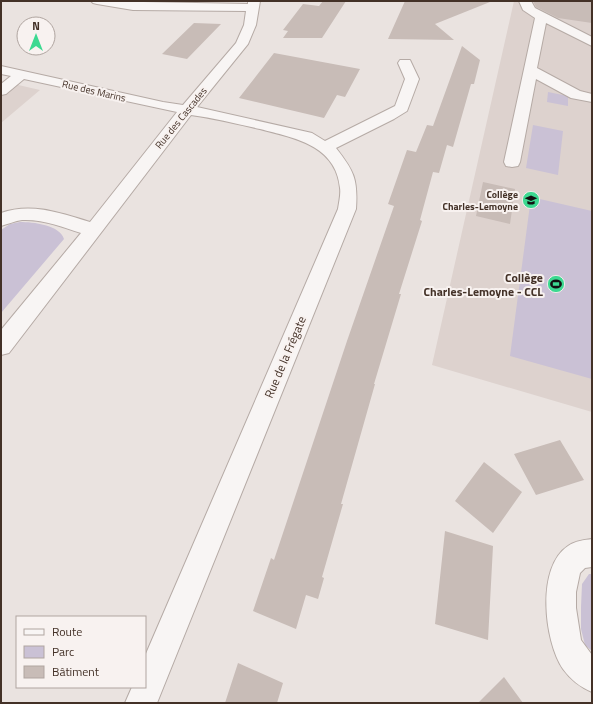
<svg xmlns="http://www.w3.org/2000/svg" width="593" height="704" font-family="'Titillium Web',sans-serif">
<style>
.built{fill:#ddd2ce}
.green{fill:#cac1d5}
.building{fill:#c8bcb7}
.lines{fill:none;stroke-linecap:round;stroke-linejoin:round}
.minor-casing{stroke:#b5aaa5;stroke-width:2}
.minor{fill:#f8f5f4;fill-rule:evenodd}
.labels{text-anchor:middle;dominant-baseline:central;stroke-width:4;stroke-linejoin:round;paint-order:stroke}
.far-street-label{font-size:10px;fill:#433127;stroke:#f8f2f0}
.far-poi-label{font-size:10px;font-weight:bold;fill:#433127;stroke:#f8f2f0;text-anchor:end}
.poi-label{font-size:12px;font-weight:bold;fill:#433127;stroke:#f8f2f0;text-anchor:end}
.street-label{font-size:12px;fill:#433127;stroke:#f8f2f0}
</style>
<rect width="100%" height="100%" fill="#eae3e0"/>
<path class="built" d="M514,1h78v411l-160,-47z
M1,81l39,9 -39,33z"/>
<path class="green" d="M548,92l20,4v10l-21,-4z
M533,125l30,6 -5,44 -32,-7z
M531,197l61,14v168l-82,-23z
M20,222c13,0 40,3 44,17l-63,74v-83l9,-6z
M589,574h3v77l-7,-6 -4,-16v-22l1,-23z"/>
<path class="building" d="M323,1h23l-24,37h-39l5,-7 -5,-1 20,-26 16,2z
M405,1h85v1l-55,22 19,16 -66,-1z
M533,1h59v22l-34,-5 -22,-11z
M194,23l27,1 -34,35 -25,-5z
M462,46l18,14 -6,24h-3l-18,63 -6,-2 -8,28 -6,-1 -13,48 2,1 -23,73h2l-27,90h1l-34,120h2l-21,73 2,1 -6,21 -12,-4 -10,34 -43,-18 18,-53 3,2 73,-219 47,-135 -6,-2 19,-54 9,2 11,-27 6,1z
M274,53l86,16 -15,28 -8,-2 -13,23 -85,-20z
M483,182l32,7 -5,35 -34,-8z
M560,440l24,40 -48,15 -22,-41z
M484,462l38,30 -29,41 -38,-32z
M445,531l48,15 -5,94 -53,-16z
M238,663l45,20 -6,20h-52z
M504,677l19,26h-45z"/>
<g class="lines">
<defs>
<path id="minor" d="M91,1l157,3v-3h12l-4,24 -8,19 -51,63 115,26 13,8 70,-35 10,-27 -7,-16 2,-3h10l9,19 -12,32 -13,8 -58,29c18,23 22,31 20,61l-199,494h-32l7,-16h13v-31l193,-447c1,-7 3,-15 2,-21 -4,-43 -46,-50 -80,-59 -23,-5 -46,-11 -69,-14l-182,238 -8,2v-25l80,-97c-18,-6 -38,-14 -59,-13 -7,1 -14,4 -21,6v-13c30,-11 60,0 89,9l87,-110 -153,-33 -18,15 -5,1v-11l10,-8 -10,-2v-8l162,36 20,3 53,-62 8,-18 2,-14 -113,-1 -36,-6 -4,-1z
M519,1h12l4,7 57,29v9l-46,-23 -9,45 43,23 12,3v8l-21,-4 -35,-19 -16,83 -2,4 -6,1 -6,-1 -2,-4 31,-144 -12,-8z
M592,539v28l-7,1 -5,5 -4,19v16l5,32 11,15v37c-12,-5 -21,-12 -29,-23 -19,-28 -27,-102 5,-123 7,-5 16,-6 24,-7z"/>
</defs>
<use href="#minor" class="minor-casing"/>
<use href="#minor" class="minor"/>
</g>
<defs>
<symbol id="school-disc" viewBox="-11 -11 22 22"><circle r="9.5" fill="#3cd991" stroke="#f8f2f0"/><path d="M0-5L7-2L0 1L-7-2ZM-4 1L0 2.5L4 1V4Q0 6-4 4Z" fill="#111"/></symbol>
<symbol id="stadium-disc" viewBox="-11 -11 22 22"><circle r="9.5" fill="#3cd991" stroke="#f8f2f0"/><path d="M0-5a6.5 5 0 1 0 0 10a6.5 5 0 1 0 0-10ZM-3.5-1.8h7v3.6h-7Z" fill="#111"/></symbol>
</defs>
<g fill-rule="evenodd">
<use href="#school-disc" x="521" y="190" width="20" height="20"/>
<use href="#stadium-disc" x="546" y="274" width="20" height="20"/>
</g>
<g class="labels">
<g class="far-street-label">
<text transform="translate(94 91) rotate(13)">Rue des Marins</text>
<text transform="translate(181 118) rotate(-51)">Rue des Cascades</text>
</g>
<g class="far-poi-label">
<text x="518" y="194">Collège<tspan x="518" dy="12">Charles-Lemoyne</tspan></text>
</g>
<g class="poi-label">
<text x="543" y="277">Collège<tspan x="543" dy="14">Charles-Lemoyne - CCL</tspan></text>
</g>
<g class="street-label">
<text transform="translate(285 357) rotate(-67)">Rue de la Frégate</text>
</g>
</g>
<rect width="593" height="704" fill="none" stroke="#433127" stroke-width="4"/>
<rect x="16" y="616" width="130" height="72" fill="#f8f2f0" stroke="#b0a5a0"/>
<rect x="24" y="629" width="20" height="6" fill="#f8f5f4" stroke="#b0a5a0"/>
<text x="52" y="636" font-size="12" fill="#433127">Route</text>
<rect x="24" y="646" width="20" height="12" fill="#cac1d5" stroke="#b0a5a0"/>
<text x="52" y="656" font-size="12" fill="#433127">Parc</text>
<rect x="24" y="666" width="20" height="12" fill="#c8bcb7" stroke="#b0a5a0"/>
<text x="52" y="676" font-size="12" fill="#433127">Bâtiment</text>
<g transform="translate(36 36)"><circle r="19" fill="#f8f2f0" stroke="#b0a5a0"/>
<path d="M0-3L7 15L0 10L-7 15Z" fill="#3cd991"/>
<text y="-6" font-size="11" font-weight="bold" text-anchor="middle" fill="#433127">N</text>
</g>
</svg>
